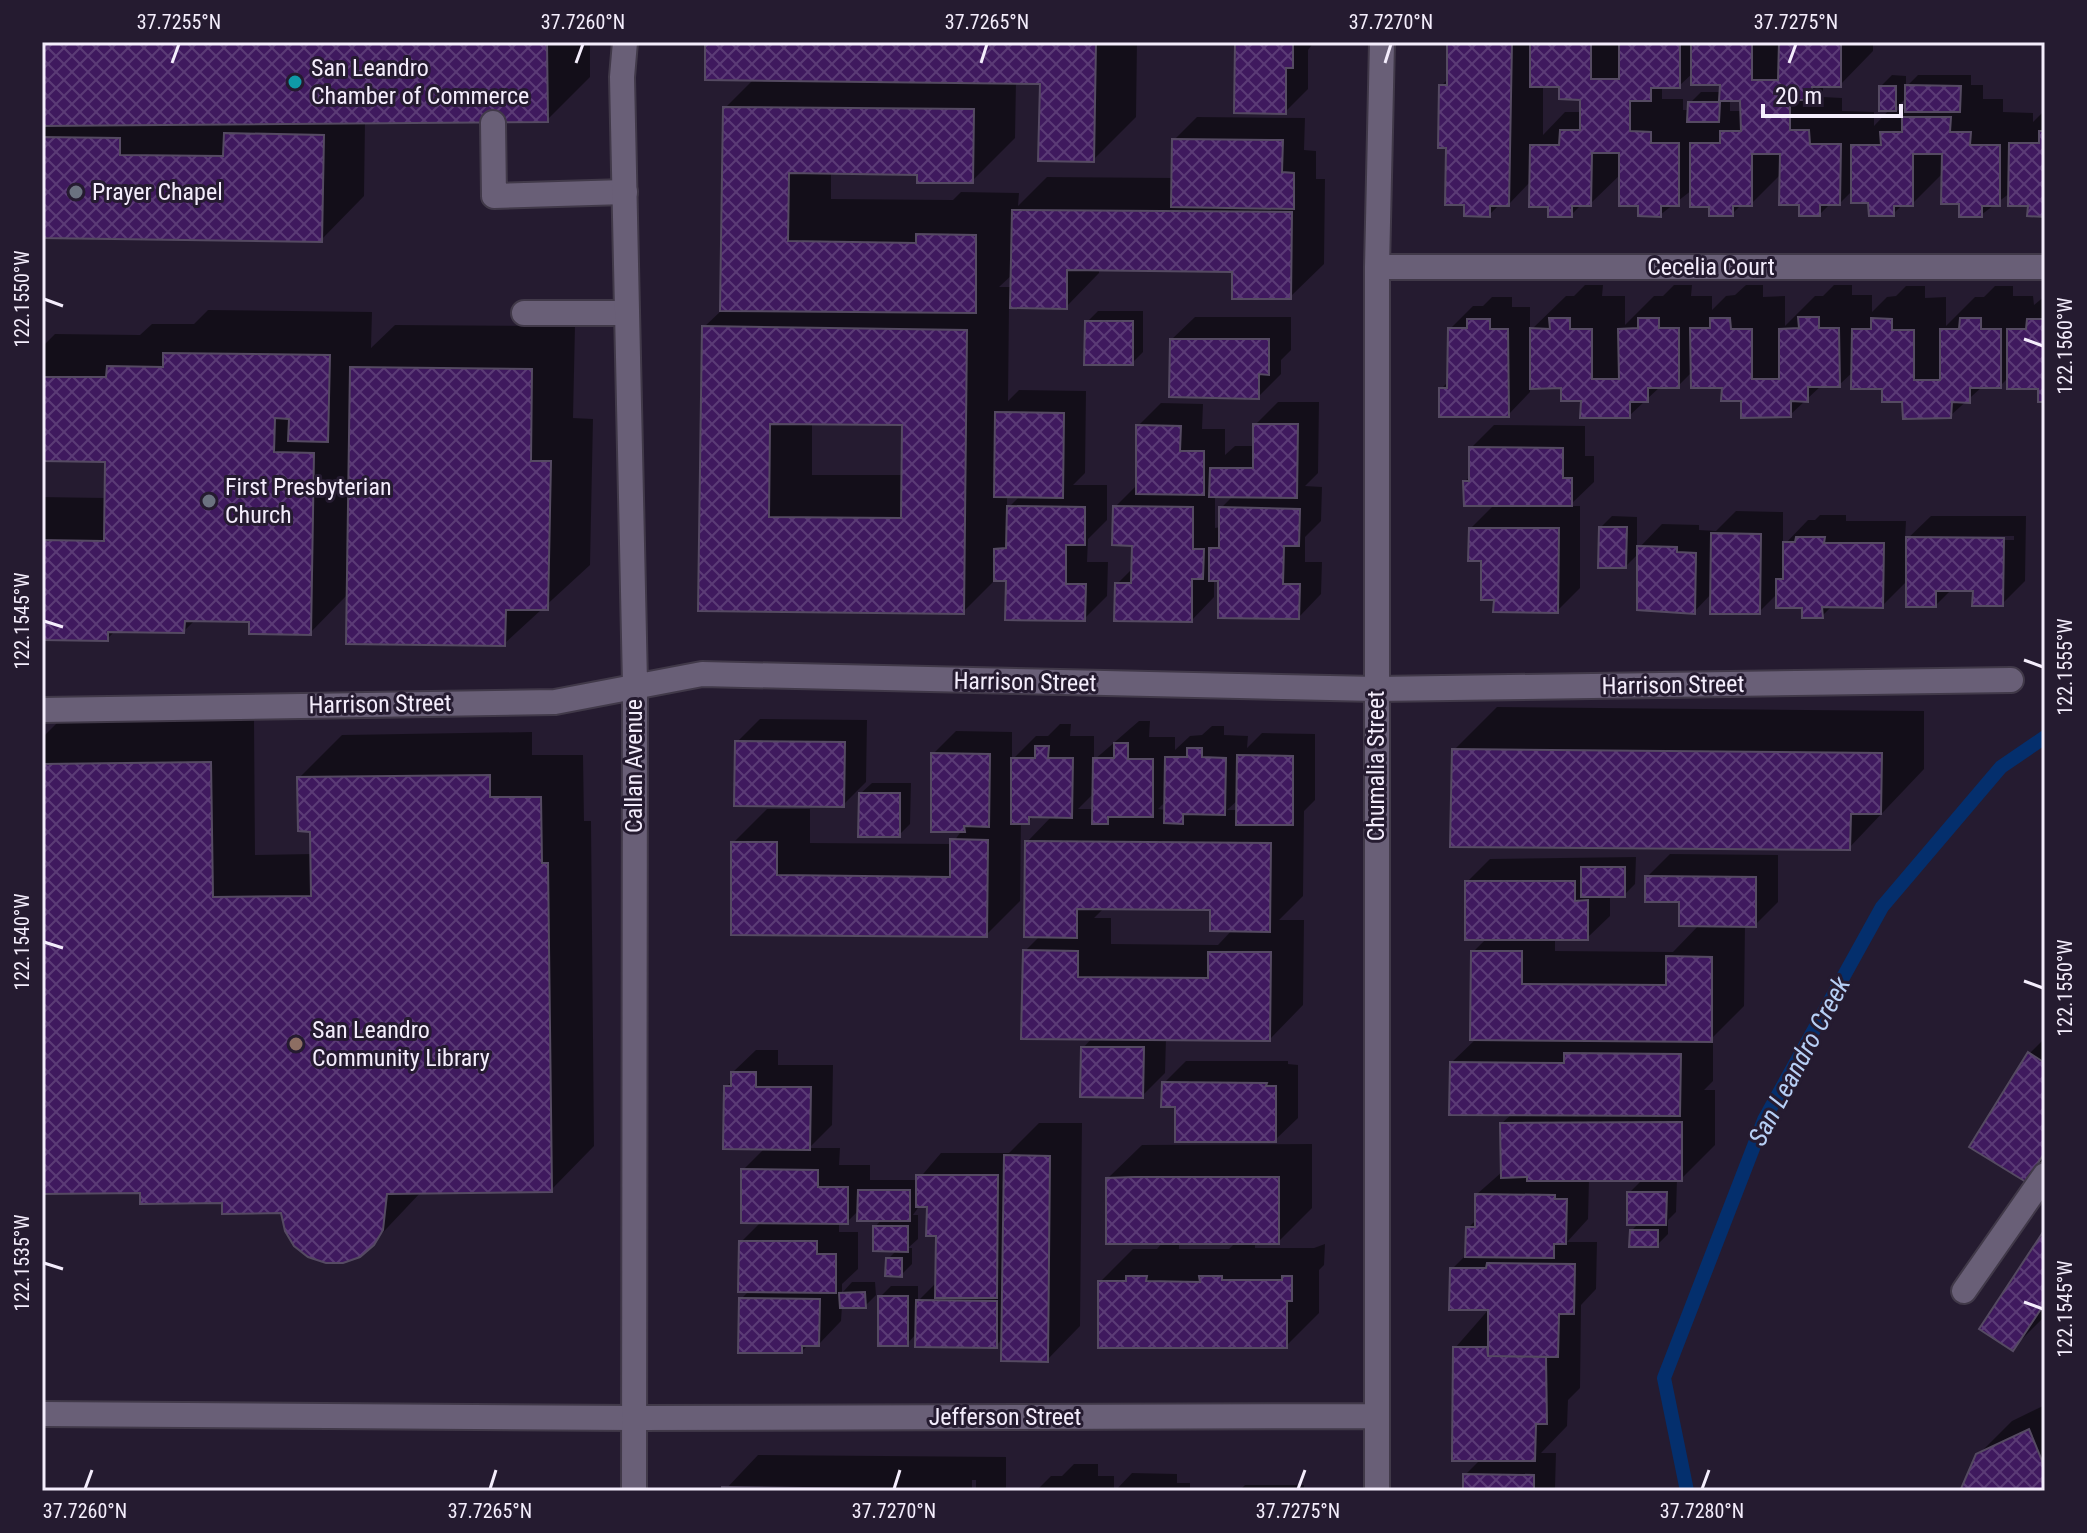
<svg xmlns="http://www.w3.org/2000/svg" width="2087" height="1533" font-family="'Roboto Condensed',sans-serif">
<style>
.shadow{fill:#0007;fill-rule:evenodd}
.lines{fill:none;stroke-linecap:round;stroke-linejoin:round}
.stream{stroke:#042f6d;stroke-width:14}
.building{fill:url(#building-cross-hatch);stroke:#554a62;stroke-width:2;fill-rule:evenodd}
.lane-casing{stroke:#413949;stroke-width:28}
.street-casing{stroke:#413949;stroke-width:28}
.lane{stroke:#695f77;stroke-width:24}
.street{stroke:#695f77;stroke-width:24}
.ticks{fill:none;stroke:#f4edfc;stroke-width:3}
.culture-dot{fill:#0f9aa8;stroke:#251b30;stroke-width:3}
.worship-dot{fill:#6b7280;stroke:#251b30;stroke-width:3}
.education-dot{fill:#8d6e63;stroke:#251b30;stroke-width:3}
.labels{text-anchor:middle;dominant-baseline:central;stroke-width:6;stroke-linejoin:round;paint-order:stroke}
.poi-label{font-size:24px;fill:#f4edfc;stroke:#251b30;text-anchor:start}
.street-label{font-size:24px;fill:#f4edfc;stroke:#251b30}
.water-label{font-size:26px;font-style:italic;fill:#b7cff5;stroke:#251b30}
.neatline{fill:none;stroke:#f4edfc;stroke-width:3}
.ticks-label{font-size:20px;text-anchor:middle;fill:#f4edfc}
</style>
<defs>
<pattern id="building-cross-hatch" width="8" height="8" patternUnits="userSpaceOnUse" patternTransform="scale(2)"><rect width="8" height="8" fill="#3f195e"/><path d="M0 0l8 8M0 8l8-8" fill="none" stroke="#5b3b76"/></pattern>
</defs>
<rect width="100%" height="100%" fill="#251b30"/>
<path class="shadow" d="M42,42h548v35l-43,43 -182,2 -1,74 -43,44 -279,-4z
M707,42h430l-1,75 -43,43 -51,-78 -26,-1 -1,57 -43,43 -53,-8 -88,-1v27l122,1 8,-8 58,1 -1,13 29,-29 127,1v-38l23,-23 108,1 -1,32 12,1v28h9l-1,85 -34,33 -56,-27 -135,-1v4l-33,34 -57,-1 -1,95 11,-11 67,1 -1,82 -12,12h34v35l-19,19 -1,23h21l-1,34 -23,23 -76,-40h-12l-33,33 -263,-3 4,-282 18,-17 3,-202 29,-29zM1013,274v13h-14zM812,423h92l-1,52h-91zM1007,495h14l-14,14z
M1237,42h77l-6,8v39l-23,23z
M1449,42h424v9l-33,34h-17v12l19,1v13l32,1v14l16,-17 -9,-23 11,-11 14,1v11l12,-12h53v10h12v14h20v13l30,1v9l12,-12v105l-35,-22 -29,22 -20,-13 -17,-30 -32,32h-9l-10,10 -40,-24 -13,13h-9l-11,11 -19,-11 -20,-29 -30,30h-9l-10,10 -21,-9 -19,-15 -32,25 -20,-11 -19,-30 -31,30h-8l-11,11 -21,-10 -19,-24 -22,23h-9l-11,11 -23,-12 -18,-57 -7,-60 8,-8zM1693,73l29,10v9h-21l-11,11 -1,7h-6v-11h-21v-13h17zM1543,85h18l21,13 -2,14h-15l-22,23zM1907,97v11l-15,4zM1730,99h12v12h-12z
M1585,285h18l-1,11h23v29l29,-29h9l11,-11h18l-1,11h21v14l14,-14 9,-1 11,-10h17v12l22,-1v30l30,-30h8l11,-11h18v10h20v17l15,-15 9,-1 10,-10h19v12l21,-1v29l29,-29h9l11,-11h18v10h20l1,9 11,-9v104l-5,-13 -31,-10 -9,9h-17l-33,30 -46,-16 -50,-29 -15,14h-17l-32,30 -47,-16 -50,-28 -15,15h-17l-32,30 -46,-17 -20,-13 -33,1v5l-22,23 -67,-26 8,-8 1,-52 23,-23h10l9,-9h20v10h18v24l36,-35h8z
M208,310l164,2 -1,36 24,-23 180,1 -2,92 20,1 -3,146 -86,79 -156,-50 -38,39 -59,-13 -55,-1 -12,12 -68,-1 -9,9 -65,-1v-141l64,1 1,-38 -65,-1v-112l13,-13 85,1 12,-11h42z
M1098,311h45v41l-11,11 -45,-41z
M1195,317h96v33l-10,10v14l-23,23 -86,-58z
M1278,402h41l-1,71 -13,13 17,1 -1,34 -16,16v25h17l-1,32 -22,23 -85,-38v18l-22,23 -75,-36 17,-17v-23l-19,-37 23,-23v-58l23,-23 42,1 -1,25h23v26l10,-9h20v-21zM1215,495h19l-13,13v19l-6,1z
M1494,425l91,1v30h9v26l-25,24h11v82l-23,23 -61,-13 -25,-70 24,-24 -30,-23 6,-5v-28z
M1736,511l47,1v34l25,-26h7l5,-5h26v6h60l-1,20 26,-25h95l-1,65 -23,23 -27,-15h-23l-17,17 -27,-26 -26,26h-50l-10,10 -44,-23 -19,19 -47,-19 -18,19 -55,-59 -13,13 -25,-39 11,-11 25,1v33l25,-26 37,1v5l17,1zM1928,536h86v4h-86z
M1497,707l427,4v58l-75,79 -395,-98z
M254,719l1,136 57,-1v-24l-13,-52 43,-43 190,-3v23h51l1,66h7l3,325 -43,44 -129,1 -50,53 -90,-33 -58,-10 -82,-10 -100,1v-454l16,-16z
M760,719l107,1 -1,62 -23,23 -106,-63z
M1139,721h11l-1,16h26v13l15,-14 12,-1 10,-9h12v9l24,1 -1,12 15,-15 53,1v66l-11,11 -1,85 -24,24h25l-1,85 -33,34 -104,-1 -1,35 -23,23 -59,-48 10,-11 -68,-86 16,-16 -14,-93 26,-27h-18l-7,7h-7l-1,79 -34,34 -253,-2v-90l34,-34h43v34l142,1 10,-14 -29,-76 23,-23 56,1v28l24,-24h12l12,-12h11l-1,12h24v24zM1095,792l-1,17h-16zM1239,799v11h-12zM1167,801l-1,9 -8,-1 4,-4zM1105,907l107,1 21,21 -15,16 -107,-1v-26h-17z
M872,783h39l-1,41 -11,11 -39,-41z
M1670,854l108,1v47l-23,23h-10l-1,81 -31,31v44l-9,9h11v55l-34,34h-4l-1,33 -8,8v14l-11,11 -25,-15 7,-7 -10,-30 14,-14h-54l-1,40 -21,23h30l-1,47 -15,16 -1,83 -12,12 -1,26 -26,27h15l-1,35 13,3h-106l3,-16 16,-16 -26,-111 35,-40 -38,-39 15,-15 1,-26 9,-9v-25l25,-22v-49l11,-10 -61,-51 25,-24 -4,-86 14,-14 -20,-56 23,-23 146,-2 -1,27 -11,11h-14v21l-23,22h-32v13l118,1 27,-28 -19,-24 -34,-23z
M2045,1038v123l-19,19 4,-127z
M756,1050h22v15h55l-1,60 -23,23h31l-1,17h31v15h48l23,-27h68l30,-30h43l-2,203 -33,34 -44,-22 -7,8 -79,-13 -10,11 -27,-47 11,-11h27v15l19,-19 1,-48 -9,-29h-9l-7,10h5v24l-10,9h4v16l-11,11 -13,-16 9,-9 -22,-23 7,-8 -22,-10 -13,13h-8v10h19v37l-16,15v9l10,-11h23l1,13 -11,11h-23l-1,15 -22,23h-10l-7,7 -61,-52 8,-8 -8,-49 21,-21 -19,-51 23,-23 -40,-60 7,-7v-8z
M1186,1061h102v3l10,1v53l-23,22 -111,-57z
M1312,1144v64l-34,34h-23v6h59l11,-4 -1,21 -5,5v43l-33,33 -186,-64 33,-33h24l6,-7 -55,-64 34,-33zM1179,1242h57l-7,7h-50z
M2045,1233v83l-32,32z
M2045,1405v86h-83l16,-36 34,-34z
M758,1455l248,2v34h-30v-11h-4v11h-248z
M1074,1464h24v12h16v15h-78l15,-15h11z
M1132,1473l45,1v9h13v8h-75z
M1245,1485h59v6h-65z"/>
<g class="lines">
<path class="stream" d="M1687,1491l-23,-113 100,-258 118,-213 119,-140 44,-30"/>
</g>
<path class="building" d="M42,42h505l1,80 -506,4z
M705,42h391l-2,120 -56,-1 2,-77 -335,-4z
M1235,42h58v26h-7v46l-52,-1z
M1447,42h65l-3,164h-19v11l-26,-1v-11h-19l1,-57h-8l1,-63h8z
M1530,42h61v37h28v-37h61v46h-29v13h-21v30l21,1v11h28v63h-18v11l-23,-1v-10h-19v-53h-27l-1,53h-19v11h-24v-10h-19l1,-62h29l1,-15h20v-30l-21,-1v-12h-29z
M1691,42h61v38h26l1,-38h62v45h-29l-1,13h-21v30h19l1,14h31l-1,61h-20v11h-21v-11h-20l1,-51h-28v52h-19v10h-24v-9h-19v-64h30v-12h21l-1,-30h-21l1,-16h-29z
M1905,85l56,1 -1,26h-55z
M1879,86h17v25h-17z
M1688,102h32l-1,20h-32z
M723,107l251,2 -1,74h-56v-8l-128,-2 -1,68 128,2v-9l60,1v78l-256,-2z
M1902,117h49l-1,15h21l-1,13h30v61h-18v11h-23v-13h-18l1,-50h-29v52h-19v10h-25l-1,-13h-17v-58h30l-1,-13h22z
M2039,131h6v86l-18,-1 1,-10h-20l1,-63h30z
M224,133l100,2 -2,107 -280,-4v-101l78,1v17l103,1z
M1172,139l111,1 -1,32 12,1v36l-123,-2z
M1012,210l280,2 -1,87h-59v-27l-165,-2v39l-57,-1z
M1798,317h21v11h20l1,59h-32v15l-17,-1v16l-50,1v-17h-20l1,-13h-31l-1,-60h20v-10h20l1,11h21v50h27v-50l20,-1z
M1549,318h21v11h22v50h27l-1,-50 20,-1v-10h21v10h20v60h-31v14h-18v16h-50l1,-17h-20v-13l-31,1v-61l20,1z
M1871,318l21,1v11h22v50h26v-51h19l1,-11h21v11h20v59h-31v15l-18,-1 -1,16 -48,1 -1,-17h-20v-13h-31l1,-60h19z
M1467,319h23v10h18l1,88h-70v-29h8l1,-60h19z
M2027,319h18v83h-7v-13h-31v-60h19z
M1085,321h48v44h-49z
M702,326l265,4 -3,284 -266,-3zM770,424l132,1 -1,93 -132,-1z
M1170,339h99v36l-10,-1v25l-90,-2z
M163,353l167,2 -2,87 -40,-1 1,-22 -14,-1 -1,34 40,1 -3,182 -62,-1v-12l-64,-1 -1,12 -76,-1v9l-66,-1v-100l62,1 1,-79 -63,-1v-84h64l1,-11 56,1z
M350,367l182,2 -1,92h20l-3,149h-42l-1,36 -159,-2z
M995,412l69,1 -1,85 -69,-1z
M1253,424h45l-1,74 -88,-1 1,-29h43z
M1136,425l45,1 -1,25h24v44l-68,-1z
M1469,447l94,1v30h9v28h-108l-1,-25h6z
M1007,506l78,1v38h-19v39h20l-1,37 -80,-1 1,-39h-12v-32l12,-1z
M1113,506l80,1v42h11l-1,30h-11v43l-78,-1 1,-38h16l1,-37 -20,-1z
M1219,507l81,2 -1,37h-15l-1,38h17l-1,35 -81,-1v-37h-9v-33h10z
M1599,527h28l-1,41h-28z
M1469,528h90l-1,85 -65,-1 1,-12h-13v-39h-13z
M1711,533l50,1 -1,80h-50z
M1796,537h29l-1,6h60l-1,65 -61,-1 1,11h-21v-10h-26v-29h7v-37h12z
M1906,537l98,1 -1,68h-31l1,-15h-37v16h-30z
M1637,546l40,1v5l19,1 -1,61 -58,-4z
M735,741l110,1 -1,65 -110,-1z
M1114,743h14v16h25v58h-45v7h-16l1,-66h21z
M1035,746h14l-1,12h25l-1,60 -43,-1v7h-18v-66h24z
M1187,748h15v9l24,1 -1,57 -42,-1v10l-19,-1 1,-66h22z
M1452,749l430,4 -1,61h-30l-1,36 -400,-3z
M931,753l59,1 -1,73 -25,-1 1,6h-34z
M1237,755l56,1v69h-57z
M211,762l2,135 98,-1 -1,-64 -12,-1 -1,-54 193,-2v22h51l1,66h6l4,329 -165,2 -4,36 -9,15 -14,12 -17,6h-17l-18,-6 -14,-11 -9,-15 -4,-18 -59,1v-11l-82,1v-11l-98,1v-430z
M859,793h41v44h-42z
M950,839l38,1 -1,97 -256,-2v-93h46v33l173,2z
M1025,841l246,2 -1,89 -60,-1v-21l-133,-1v29l-53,-1z
M1581,867h44v30h-44z
M1645,876l111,1v50l-77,-1v-24h-34z
M1465,881h110v20l13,-1v40h-123z
M1023,950l55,1v26l130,1v-26h63l-1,89 -249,-2z
M1471,951h51v33l144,1v-29l46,1v85l-242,-2z
M1081,1047h63l-1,51 -63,-1z
M2028,1052l17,11v89l-19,30 -57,-35z
M1564,1053l117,1 -1,62 -231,-1 1,-53 114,1z
M731,1072h25v15h55l-1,63 -87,-1 1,-63h7z
M1162,1082l105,1 -1,3h10v56h-101v-35h-14z
M1682,1122v59h-155v-4l-26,1 -1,-55z
M1004,1155l46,1 -2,206 -47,-1z
M741,1169l77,1v17h30v37l-107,-1z
M916,1175h82l-1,123h-62l1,-62h-10l1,-29h-11z
M1134,1177h145v67h-173v-66z
M858,1190h52v31h-53z
M1627,1192h40l-1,33h-39z
M1475,1194l80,1v4h12l-1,45h-12v14l-89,-1 1,-30h9z
M873,1226h35v26l-35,-1z
M2045,1229v74l-32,48 -34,-22z
M1630,1230h28v17h-29z
M739,1241h78v13h19v39l-98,-1z
M886,1258h16v19l-17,-1z
M1487,1263l88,1 -1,50h-15l-1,43 -70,-1v-46h-39l1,-42h36z
M1126,1276h21l-1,5 54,1 -1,-6h23v4h60v-4h10v25h-5v47h-189v-67h28z
M865,1292l1,16h-26l-1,-15z
M878,1296h30v50h-30z
M739,1298l81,1 -1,47h-17v7h-64z
M916,1300l81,1v47l-82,-1z
M1453,1347h34l1,9 58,1 1,67h-11l-1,37h-83z
M2029,1429l16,39v23h-85l16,-37z
M1463,1474l71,1v16h-71z
M722,1487l252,3 -252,1z"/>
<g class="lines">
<defs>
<path id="lane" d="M493,123l1,73 131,-4
M524,313h103
M1964,1291l81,-116
M42,1414l592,4"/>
<path id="street" d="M625,42l-3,35 13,607 -1,807
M1377,267h668
M42,710l513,-8 147,-28 674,15 635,-9
M634,1418l743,-2
M1377,1491v-1224l5,-225"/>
</defs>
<use href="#lane" class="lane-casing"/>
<use href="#street" class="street-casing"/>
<use href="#lane" class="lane"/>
<use href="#street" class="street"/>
</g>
<path class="ticks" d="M172,63l7,-19M576,63l7,-19M981,63l6,-19M1385,63l6,-19M1789,63l7,-19M44,299l19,7M2024,339l19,7M44,621l19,6M2024,660l19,7M44,942l19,6M2024,981l19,7M44,1263l19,6M2024,1302l19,7M85,1489l7,-19M490,1489l6,-19M894,1489l6,-19M1298,1489l7,-19M1702,1489l7,-19"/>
<circle class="culture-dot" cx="295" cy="82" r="8"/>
<g class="worship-dot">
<circle cx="76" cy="192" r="8"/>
<circle cx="209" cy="501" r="8"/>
</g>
<circle class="education-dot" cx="296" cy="1044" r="8"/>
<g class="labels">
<g class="poi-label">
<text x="311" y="68">San Leandro<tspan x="311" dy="28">Chamber of Commerce</tspan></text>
<text x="92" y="192">Prayer Chapel</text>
<text x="225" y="487">First Presbyterian<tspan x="225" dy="28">Church</tspan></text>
<text x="312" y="1030">San Leandro<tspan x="312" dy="28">Community Library</tspan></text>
</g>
<g class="street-label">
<text x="1711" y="267">Cecelia Court</text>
<text transform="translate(1025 682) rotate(1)">Harrison Street</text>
<text transform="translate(1673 685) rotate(-1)">Harrison Street</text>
<text transform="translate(380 704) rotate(-1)">Harrison Street</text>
<text transform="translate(634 766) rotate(-90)">Callan Avenue</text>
<text transform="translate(1376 766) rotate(-90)">Chumalia Street</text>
<text x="1005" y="1417">Jefferson Street</text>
</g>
<g class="water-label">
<text transform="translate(1799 1061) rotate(-62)">San Leandro Creek</text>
</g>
</g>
<rect width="2087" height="1533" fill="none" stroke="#251b30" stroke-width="88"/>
<path d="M1763 104v12h138v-12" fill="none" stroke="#f4edfc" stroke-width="4"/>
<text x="1775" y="104" font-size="24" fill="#f4edfc" stroke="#251b30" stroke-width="6" paint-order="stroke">20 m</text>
<rect x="44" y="44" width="1999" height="1445" class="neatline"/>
<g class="ticks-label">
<text x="179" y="29">37.7255°N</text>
<text x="583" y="29">37.7260°N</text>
<text x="987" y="29">37.7265°N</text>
<text x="1391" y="29">37.7270°N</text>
<text x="1796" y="29">37.7275°N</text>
<text transform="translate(22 299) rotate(-90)" y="7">122.1550°W</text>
<text transform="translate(2065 346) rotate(-90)" y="7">122.1560°W</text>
<text transform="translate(22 621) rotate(-90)" y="7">122.1545°W</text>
<text transform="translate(2065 667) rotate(-90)" y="7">122.1555°W</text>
<text transform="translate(22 942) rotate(-90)" y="7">122.1540°W</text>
<text transform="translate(2065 988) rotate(-90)" y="7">122.1550°W</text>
<text transform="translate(22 1263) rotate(-90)" y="7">122.1535°W</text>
<text transform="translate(2065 1309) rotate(-90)" y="7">122.1545°W</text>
<text x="85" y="1518">37.7260°N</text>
<text x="490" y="1518">37.7265°N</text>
<text x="894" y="1518">37.7270°N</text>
<text x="1298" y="1518">37.7275°N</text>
<text x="1702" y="1518">37.7280°N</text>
</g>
</svg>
